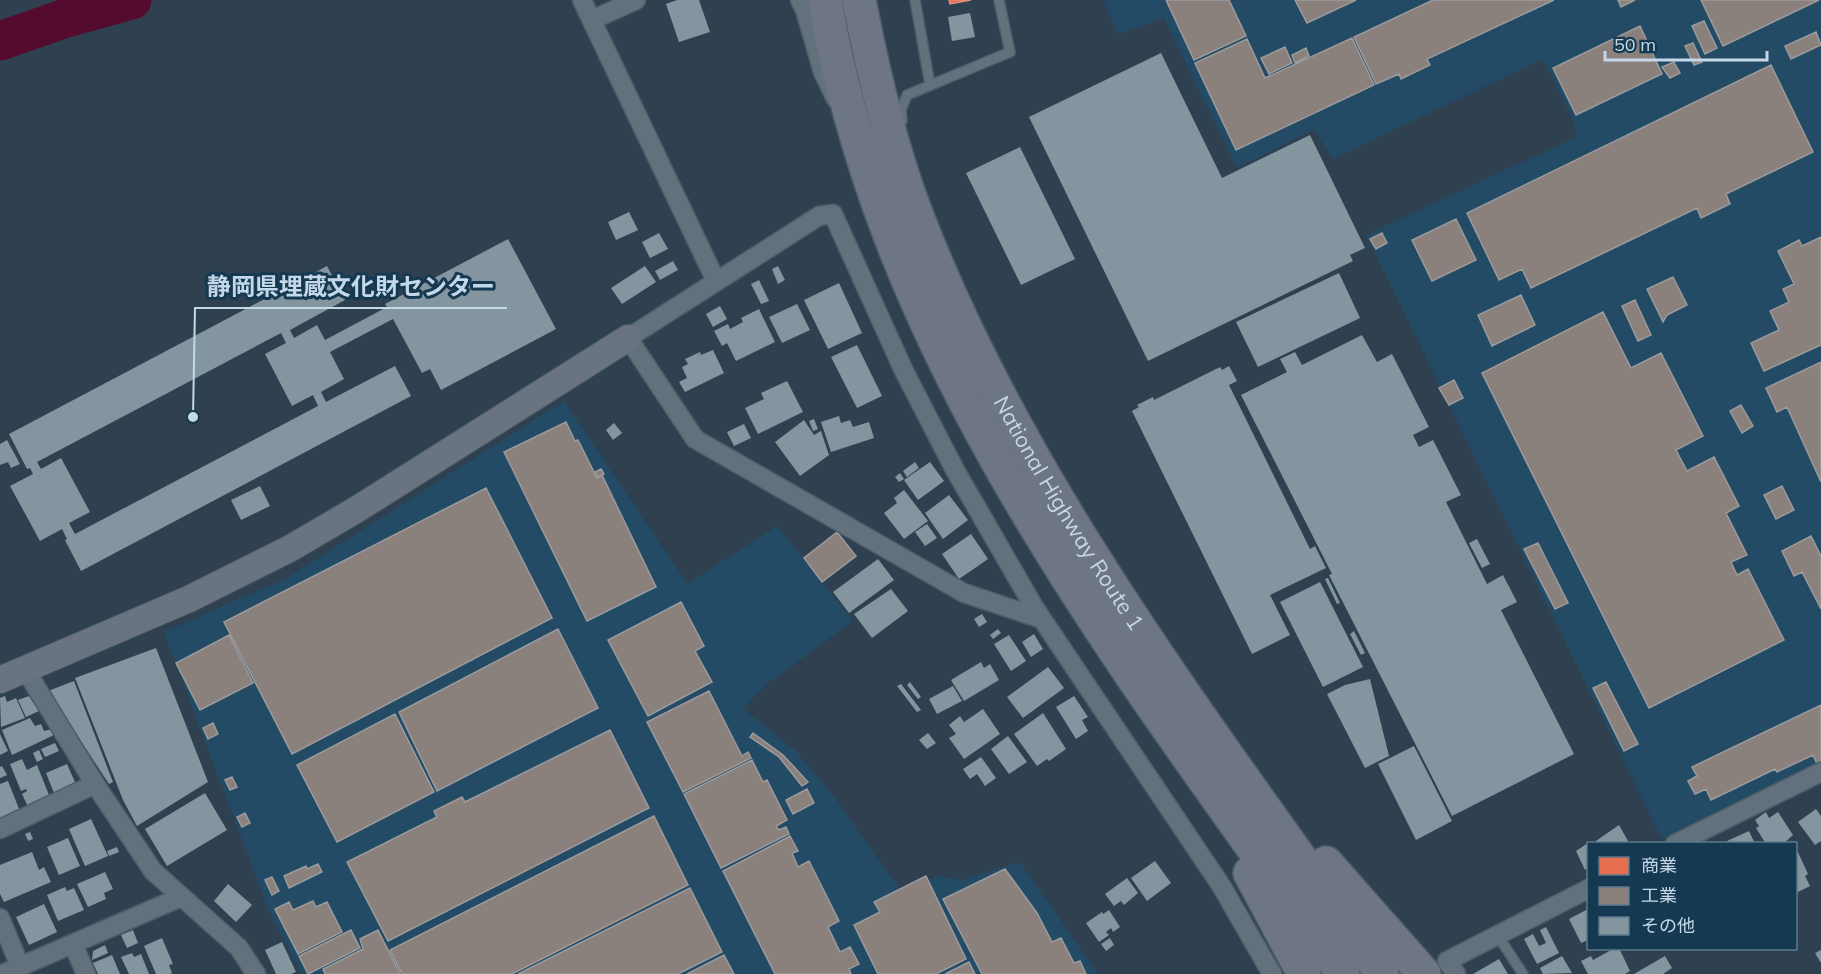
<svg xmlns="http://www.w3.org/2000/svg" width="1821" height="974" font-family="Mulish,'Noto Sans JP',sans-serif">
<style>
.built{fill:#244b66}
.shops{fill:#e76f51;stroke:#dd8e7e;stroke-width:1.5}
.industry{fill:#8a817c;stroke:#9c9b9c;stroke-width:1.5}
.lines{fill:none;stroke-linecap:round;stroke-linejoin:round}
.river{stroke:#550b2d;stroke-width:39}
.building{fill:#8396a0;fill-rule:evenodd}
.lane-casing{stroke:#4c5d69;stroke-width:12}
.street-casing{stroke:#4c5d69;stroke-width:21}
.secondary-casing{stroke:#4c5d69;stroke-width:28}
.highway-casing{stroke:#4c5d69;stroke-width:36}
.lane{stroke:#63717c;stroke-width:9}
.street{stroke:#63717c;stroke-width:18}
.secondary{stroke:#6a7480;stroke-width:26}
.highway{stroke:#6e7686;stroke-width:33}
.labels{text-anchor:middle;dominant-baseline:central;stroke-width:6;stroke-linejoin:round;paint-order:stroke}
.street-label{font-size:22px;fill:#c5d8e7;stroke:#163952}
.leader{fill:none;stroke:#c5d8e7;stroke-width:2}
.callout-dot{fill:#c5d8e7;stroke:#163952;stroke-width:2}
.callout-label{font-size:24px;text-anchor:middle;font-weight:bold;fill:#c5d8e7;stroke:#163952;stroke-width:6;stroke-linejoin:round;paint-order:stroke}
</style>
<rect width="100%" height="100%" fill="#2f4150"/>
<path class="built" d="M1103,0h718v762l-159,77 -296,-604 210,-98 -2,-15 -31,-63 -210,100 -19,-30 -77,39 -73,-150 -45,16z
M564,401l123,183 90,-58 76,95 -86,63 -24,25 52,41 40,48 66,93 36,-15 24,4 59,-18 78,112h-796l-33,-63 -105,-279 123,-54z"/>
<path class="shops" d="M949,0h22l-21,4z"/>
<path class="industry" d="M1166,0h63l17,36 -52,24z
M1295,0h61l-49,23z
M1433,0h121l-127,59 3,6 -29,14 -2,-5 -23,10 -22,-47z
M1618,0h17l-14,7z
M1701,0h118l-96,46z
M1704,21l13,27 -12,6 -13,-28z
M1640,26l22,48 -86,41 -23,-47z
M1816,32l5,13 -30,14 -6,-13z
M1352,38l22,47 -138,65 -41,-87 52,-24 18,39z
M1693,43l9,19 -8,3 -9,-19z
M1285,47l7,16 -23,11 -8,-16z
M1306,48l3,8 -14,7 -3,-8z
M1674,62l6,11 -10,5 -8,-11z
M1771,65l42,87 -87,42 4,10 -29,14 -4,-10 -166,80 -9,-19 -23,11 -32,-67z
M1456,219l20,41 -44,21 -20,-41z
M1382,233l5,10 -11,6 -6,-10z
M1821,237v108l-57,26 -13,-28 28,-13 -9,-19 19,-9 -6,-13 11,-5 -16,-33 21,-11 3,6z
M1673,277l14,28 -20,10 -4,7 -16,-33z
M1521,295l14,30 -43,21 -14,-31z
M1635,300l16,35 -13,6 -16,-35z
M1603,312l28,56 30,-15 42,83 -27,14 11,21 27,-14 25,49 -13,7 21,42 -16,7 6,13 11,-6 36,71 -135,68 -167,-335z
M1821,362v120l-34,-75 -10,5 -11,-24z
M1454,380l9,18 -14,7 -10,-17z
M1741,405l12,21 -11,7 -12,-22z
M566,422l9,19 3,-1 19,38 5,-3 54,112 -69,34 -83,-169z
M601,469l3,5 -7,3 -2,-5z
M1782,486l12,24 -18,9 -12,-24z
M486,488l66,130 -260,136 -68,-132z
M837,532l19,24 -34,26 -18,-24z
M1811,536l10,20v53l-19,-37 -8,4 -12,-25z
M1538,543l30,60 -13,6 -31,-60z
M681,602l23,44 -9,5 17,31 -64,34 -40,-76z
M558,629l40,79 -161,83 -38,-79z
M229,635l24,48 -53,27 -24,-47z
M1606,682l32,62 -14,7 -31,-63z
M709,691l33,65 6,-4 3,6 -68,34 -36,-70z
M1821,705v57l-4,2 -4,-9 -36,17 -2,-3 -64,31 -5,-11 -11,5 -7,-13 9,-5 -5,-9z
M395,714l39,78 -97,50 -40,-77z
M213,723l5,11 -10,5 -5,-11z
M610,730l39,78 -261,133 -41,-79 90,-45 -3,-6 28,-14 3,5z
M753,733l30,22 25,27 -6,4 -23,-29 -29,-20z
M752,760l11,22 4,-2 20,40 -11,6 3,4 7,-3 3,7 -68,34 -37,-74z
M232,777l5,10 -7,3 -5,-10z
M807,789l7,14 -21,11 -7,-14z
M245,813l5,10 -8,4 -5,-10z
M654,816l34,69 -176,89h-110l-12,-24z
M790,836l8,15 -6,2 6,14 11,-6 30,60 -11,6 12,25 10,-5 9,17 -10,5 2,5h-76l-52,-103z
M318,864l4,8 -33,16 -5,-12 22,-10 1,3z
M1005,869l32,44 15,29 9,-4 13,25 6,-2 6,13h-104l-39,-75z
M926,876l40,83 -30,15h-58l-24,-49 26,-13 -6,-10z
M272,877l7,14 -7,4 -7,-15z
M690,888l32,64 -44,22h-160z
M313,901l3,6 11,-5 15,30 -44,22 -23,-45 14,-7 4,8z
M351,930l9,18 -52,26 -9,-18z
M378,930l22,44h-75l-2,-5 40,-20 -3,-10z
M724,955l10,19h-47z
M969,962l6,12h-30z"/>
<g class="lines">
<path class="river" d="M0,41l63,-22 69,-19"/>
</g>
<path class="building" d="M677,0h22l11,32 -31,10 -13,-38z
M970,13l5,24 -23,4 -4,-24z
M1161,53l61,125 88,-43 55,113 -15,7 3,6 -205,100 -119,-244z
M1020,147l55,112 -54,26 -55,-112z
M629,212l9,18 -22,10 -8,-18z
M659,233l9,16 -18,9 -8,-16z
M508,239l48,90 -115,61 -11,-21 -8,4 -29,-54 -63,33 14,27 -23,13 5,10 69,-36 16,30 -330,175 -16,-31 2,-1 -5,-10 -22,12 -30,-55 23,-12 -3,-6 -3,1 -18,-35 318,-168 18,34 -55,30 4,8 23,-13 8,15 62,-33 -2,-3zM281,333l5,10 -21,11 27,52 21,-11 5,11 -243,128 -6,-11 21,-11 -29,-54 -20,11 -4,-7z
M673,261l5,9 -18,10 -5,-9z
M645,266l11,16 -34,22 -11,-16z
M778,266l7,14 -7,4 -6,-15z
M1339,273l21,45 -102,49 -22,-45z
M759,280l10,21 -8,3 -10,-20z
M839,283l23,50 -34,16 -24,-49z
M797,304l13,26 -28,13 -13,-26z
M720,306l7,13 -14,8 -7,-13z
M759,309l16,33 -39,19 -9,-18 -5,3 -8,-15 14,-7 2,5 13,-7 -2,-4z
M1362,335l15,27 15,-8 37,73 -16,8 6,12 14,-7 28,55 -15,7 41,82 16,-9 14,27 -16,8 73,144 -122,62 -123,-241 3,-1 -91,-179 46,-23 -7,-13 15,-7 7,13z
M857,345l25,51 -25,12 -26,-51z
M713,350l11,23 -39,19 -6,-10 8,-4 -5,-11 6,-3 -3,-5 15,-7 1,3z
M1229,366l8,15 -8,4 81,164 5,-3 11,22 -56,27 20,40 -38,19 -120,-243 7,-4 -2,-2 16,-8 1,3 66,-33 2,3z
M787,381l16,31 -45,22 -13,-26 19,-9 -3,-6z
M839,416l2,7 9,-3 3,7 16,-5 5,16 -43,14 -10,-30z
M814,419l4,10 -5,2 -4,-10z
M804,420l10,15 7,-4 8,24 -29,21 -25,-34z
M614,423l8,10 -9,7 -7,-10z
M744,424l7,14 -17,8 -7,-14z
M7,440l13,24 -9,4 -3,-6 -8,3v-21z
M915,462l4,6 -12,9 -4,-6z
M930,462l14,19 -26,19 -14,-20z
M900,473l4,6 -5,3 -4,-5z
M260,486l10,20 -29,14 -10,-20z
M904,490l24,31 -24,18 -20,-26 13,-10 -3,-5z
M949,495l19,25 -25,19 -18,-26z
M927,524l10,14 -12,8 -10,-14z
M971,534l17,25 -29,20 -17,-25z
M1477,539l13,25 -8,4 -13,-25z
M878,559l16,21 -45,33 -16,-21z
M1328,578l12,25 -3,1 -12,-25z
M1320,582l43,85 -40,20 -43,-85z
M891,589l17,22 -36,27 -18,-24z
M982,614l5,8 -8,5 -5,-8z
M998,629l3,4 -8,6 -3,-4z
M1354,631l11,22 -4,2 -11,-21z
M1034,634l9,15 -12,8 -9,-15z
M1009,635l17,26 -15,10 -17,-27z
M156,648l52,134 -71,44 -14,-26 -48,-122z
M981,662l3,6 6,-4 9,16 -35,21 -13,-21z
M1048,667l16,21 -41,30 -16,-21z
M1370,679l19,77 -24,12 -38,-74 18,-9z
M74,681l39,101 -4,2 -61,-93z
M910,682l11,15 -3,2 -11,-14z
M901,684l20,26 -4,2 -20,-26z
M953,686l9,15 -25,13 -8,-15z
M5,696l2,6 9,-4 9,20 -24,9 -1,-29z
M29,696l10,15 -13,6 -8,-17z
M1074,696l14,21 -6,3 6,11 -12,8 -20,-32z
M983,709l17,25 -36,25 -15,-21 7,-4 -7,-9 11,-9 4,6z
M1043,713l23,36 -17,12 -2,-2 -10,7 -23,-32z
M30,718l5,8 6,-2 3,7 8,-2 4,5 -44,21 -10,-25z
M928,733l8,10 -9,6 -8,-9z
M0,734l8,17 -8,4z
M1008,736l19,26 -18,12 -18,-25z
M55,743l4,8 -14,6 -4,-8z
M1414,746l38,75 -36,19 -38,-76z
M39,750l4,9 -6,3 -4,-9z
M981,757l15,21 -11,8 -8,-12 -7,5 -7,-10z
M22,759l5,11 10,-5 14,35 -22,9 -7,-15 5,-3 -1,-2 -5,2 -11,-27z
M67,764l11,25 -22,9 -10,-25z
M2,766l5,9 -7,3v-11z
M8,781l13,33 -21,8v-38z
M205,793l22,37 -60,36 -22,-37z
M1816,809l5,7v25l-6,4 -17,-23z
M1766,812l3,6 9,-6 15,23 -10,9h-17l-10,-16 3,-2 -4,-6z
M91,819l17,37 -23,10 -16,-37z
M1619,825l9,16 -5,3h-26l-1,-3z
M1749,831l6,13h-27l-1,-3z
M30,832l3,7 -5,2 -3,-7z
M68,838l12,28 -21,9 -12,-28z
M1588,843v25l-3,2 -9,-19z
M117,847l2,5 -10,4 -2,-5z
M1796,848l12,26 -3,2 5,10 -14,7z
M32,852l7,18 5,-3 7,15 -47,20 -4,-8v-29z
M1155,861l16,22 -24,18 -16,-23z
M105,872l8,17 -9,4 2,6 -18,8 -11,-23z
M1127,878l11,15 -14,12 -3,-4 -7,5 -9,-12z
M228,884l24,21 -16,17 -22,-21z
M65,887l2,4 7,-3 10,22 -26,11 -11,-26z
M44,904l13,28 -28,13 -13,-28z
M1588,909v31l-7,3 -12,-24z
M1109,910l11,17 -7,5 -2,-4 -5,4 3,3 -10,7 -13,-19 16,-11 1,2z
M1546,927l13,26 -22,11 -13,-25 9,-5 6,12 7,-3 -6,-13z
M133,930l5,13 -11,5 -6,-13z
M162,938l11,26 -4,1 3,8 -2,1h-14l-12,-28z
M1110,938l4,7 -8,6 -5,-7z
M282,942l14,30 -5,2h-15l-11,-24z
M105,945l3,8 -16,7 1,-9z
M1615,948h4l11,23 -5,3h-37l-7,-13 10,-5 2,4z
M1821,950v13l-6,-10z
M132,953l2,4 7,-3 8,20h-20l-8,-17z
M112,955l8,19h-22l-5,-11z
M1562,956l10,17 -29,1 -3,-6z
M1665,956l7,12 -9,6h-29z
M1499,959l9,15h-35z"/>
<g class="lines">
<defs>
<path id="lane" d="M915,0l15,85
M902,121l-1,-11 6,-15 103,-43 -11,-52
M1498,936l25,38"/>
<path id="street" d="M582,0l134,281
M800,0l5,10 18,62 13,27
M592,20l44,-20
M1042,619l-78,-26 -269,-154 -67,-101 191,-122 14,-2 71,157 51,99 79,137 8,12 180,268 50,87
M25,669l70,115 58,87 86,77 17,26
M0,829l95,-45
M1675,844l146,-72
M0,918l20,48
M73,944l13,30
M3,974l178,-77
M1456,974l-9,-13 141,-72"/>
<path id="secondary" d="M0,680l189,-81 102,-51 68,-40 269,-170"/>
<g id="highway">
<path d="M825,0c62,371 307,675 518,974"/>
<path id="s1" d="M859,0c14,73 31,146 58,216 107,278 296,516 465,758"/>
<path d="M1326,863l98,111"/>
<path d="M1250,873l54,101"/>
</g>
</defs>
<use href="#lane" class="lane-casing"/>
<use href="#street" class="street-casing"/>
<use href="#secondary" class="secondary-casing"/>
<use href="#highway" class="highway-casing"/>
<use href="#lane" class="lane"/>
<use href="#street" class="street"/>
<use href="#secondary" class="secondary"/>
<use href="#highway" class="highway"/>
</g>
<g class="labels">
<g class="street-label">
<text stroke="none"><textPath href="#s1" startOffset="558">National Highway Route 1</textPath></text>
</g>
</g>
<path class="leader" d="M193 417L195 308H507"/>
<circle class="callout-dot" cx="193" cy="417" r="6"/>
<g class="callout-label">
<text x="351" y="295">静岡県埋蔵文化財センター</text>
</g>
<rect x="1587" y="842" width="210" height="108" fill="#163952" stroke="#5c798e" stroke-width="1.5"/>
<rect x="1599" y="857" width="30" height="18" fill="#e76f51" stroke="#5c798e" stroke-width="1.5"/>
<text x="1641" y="872" font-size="18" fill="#c5d8e7">商業</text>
<rect x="1599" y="887" width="30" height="18" fill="#8a817c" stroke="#5c798e" stroke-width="1.5"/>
<text x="1641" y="902" font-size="18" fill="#c5d8e7">工業</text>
<rect x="1599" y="917" width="30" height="18" fill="#8396a0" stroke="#5c798e" stroke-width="1.5"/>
<text x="1641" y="932" font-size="18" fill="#c5d8e7">その他</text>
<path d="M1605 51v9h162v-9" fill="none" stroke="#c5d8e7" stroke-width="3"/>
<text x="1614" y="51" font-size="18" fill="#c5d8e7" stroke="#163952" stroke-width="4.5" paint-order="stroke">50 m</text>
</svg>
